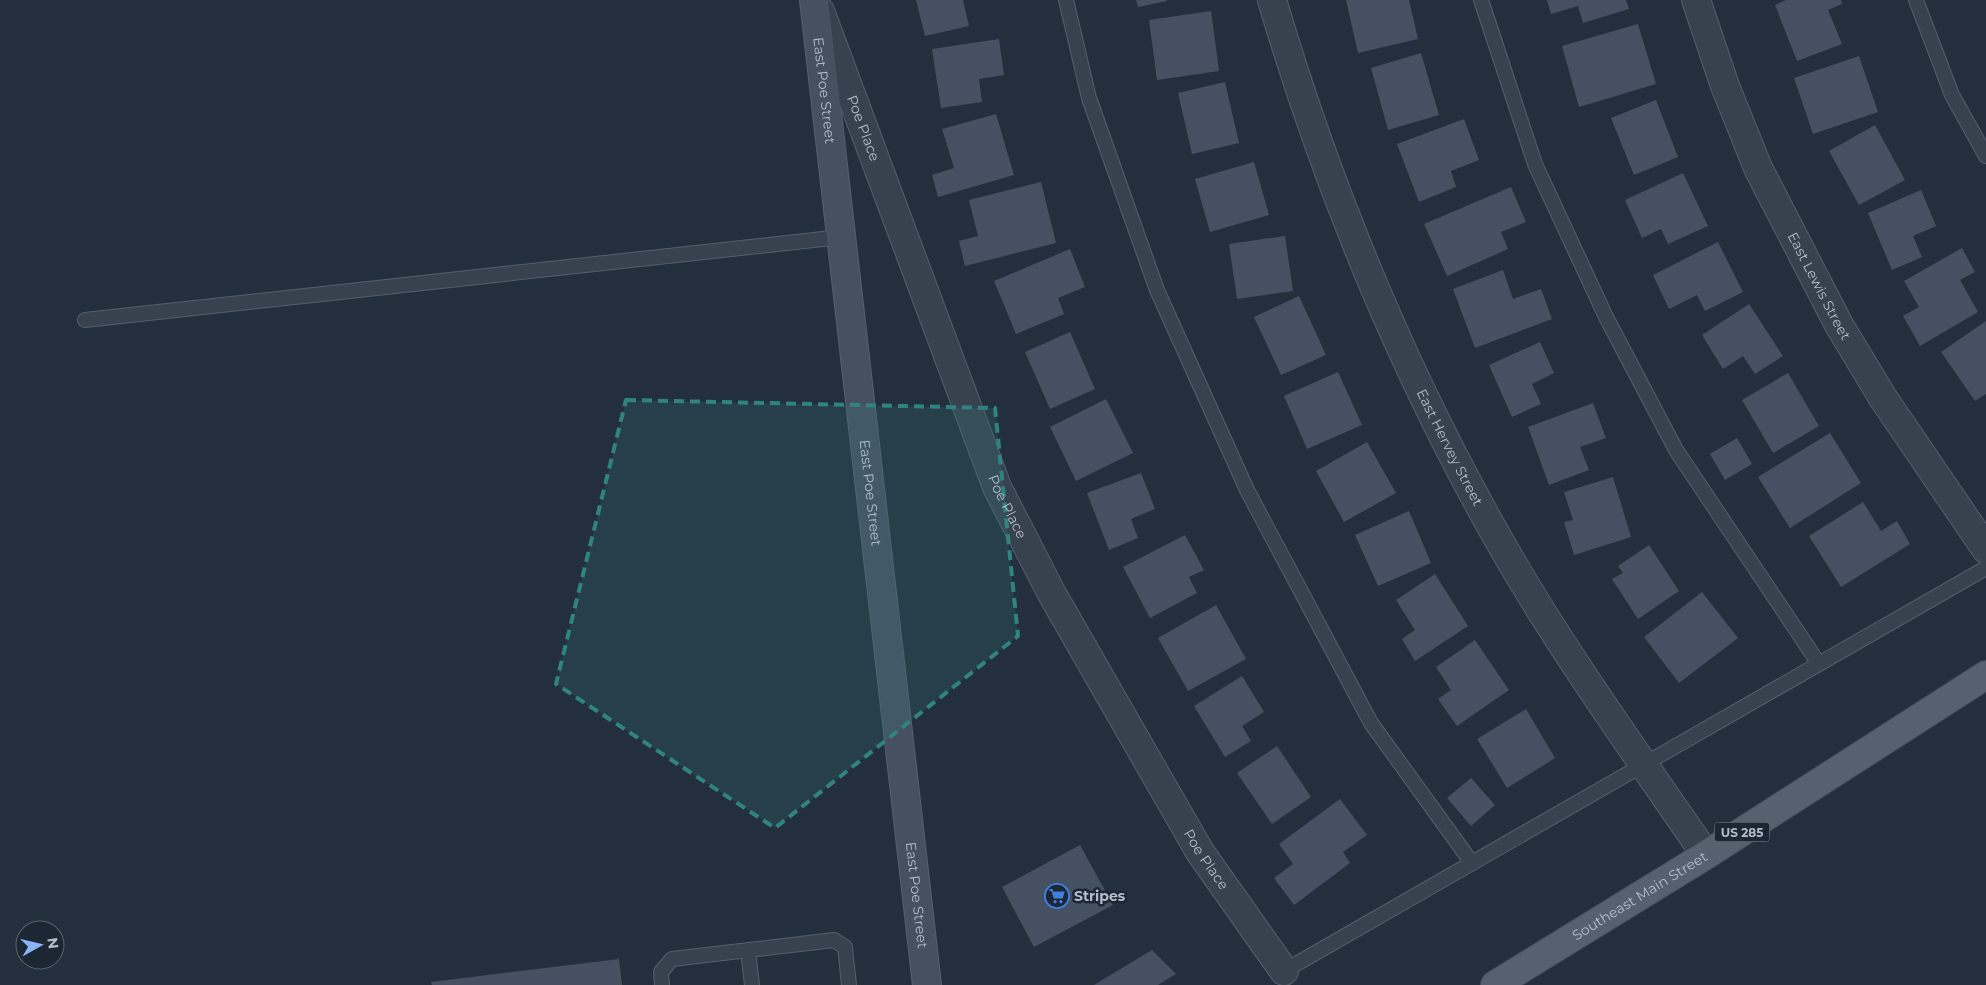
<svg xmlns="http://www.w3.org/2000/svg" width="1986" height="985" font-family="Montserrat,sans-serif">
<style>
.building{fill:#455162}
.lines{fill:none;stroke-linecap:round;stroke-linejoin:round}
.lane-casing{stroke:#565f6c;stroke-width:16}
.street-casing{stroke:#565f6c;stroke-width:30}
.secondary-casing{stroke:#565f6c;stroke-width:30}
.primary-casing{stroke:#414a57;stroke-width:30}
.lane{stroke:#38414e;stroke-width:14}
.street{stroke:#38414e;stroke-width:28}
.secondary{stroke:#465061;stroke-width:28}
.primary{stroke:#56606e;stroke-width:28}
.marked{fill:#308480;fill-opacity:0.2;stroke:#308480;stroke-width:4;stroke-dasharray:10 6;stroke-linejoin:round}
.labels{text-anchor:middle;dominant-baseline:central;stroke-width:5;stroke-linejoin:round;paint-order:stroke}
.shield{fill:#1d2633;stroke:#878f9c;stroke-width:1}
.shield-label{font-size:12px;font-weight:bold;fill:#b4bcc9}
.street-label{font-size:14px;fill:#b4bcc9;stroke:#1d2633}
.poi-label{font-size:14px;font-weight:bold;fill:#b4bcc9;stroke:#1d2633;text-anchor:start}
</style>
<rect width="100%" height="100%" fill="#242f3e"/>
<path class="building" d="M916,0h47l6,26 -44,10z
M1136,0h31v1l-29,6z
M1346,0h63l9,39 -60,14z
M1547,0h79l3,9 -46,14 -5,-17 -27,8z
M1786,0h55l1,4 -14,6 14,34 -45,17 -22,-56z
M1211,11l8,60 -62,9 -8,-60z
M1638,24l18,60 -77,23 -17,-61z
M999,39l5,36 -25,4 3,23 -41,6 -9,-59z
M1421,53l18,62 -51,15 -17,-62z
M1859,56l19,56 -65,22 -19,-56z
M1225,82l14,61 -47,11 -14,-61z
M1656,100l22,57 -44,18 -23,-57z
M996,114l18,61 -76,22 -6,-22 22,-7 -12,-39z
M1464,119l15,41 -28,11 5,16 -37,15 -22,-58z
M1875,125l30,55 -46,25 -30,-54z
M1254,162l15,53 -59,17 -15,-53z
M1683,173l25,53 -40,18 -7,-15 -19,9 -17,-38z
M1041,182l15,61 -91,23 -6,-25 19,-5 -9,-36z
M1511,187l15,35 -25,10 7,17 -61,27 -23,-52z
M1921,190l15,36 -23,10 9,21 -30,13 -24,-57z
M1285,236l8,55 -56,8 -8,-55z
M1718,242l25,50 -38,19 -8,-16 -28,14 -16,-34z
M1962,248l13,24 -15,8 18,32 -58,34 -17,-30 16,-9 -15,-26z
M1070,249l15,38 -27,11 6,16 -48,20 -22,-53z
M1503,270l10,29 28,-10 11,30 -77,29 -22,-59z
M1299,296l27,59 -45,20 -27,-58z
M1749,304l34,52 -28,18 -12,-18 -20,13 -21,-34z
M1986,321v73l-11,7 -34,-49z
M1070,332l25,57 -45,20 -25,-57z
M1540,342l14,31 -22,11 9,20 -29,13 -23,-52z
M1338,372l24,53 -55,24 -23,-53z
M1788,373l31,53 -46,27 -31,-53z
M1106,399l27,54 -57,28 -26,-54z
M1593,403l13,35 -26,9 9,23 -40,15 -21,-58z
M1830,433l31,50 -71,45 -32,-51z
M1737,438l15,26 -27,16 -15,-26z
M1367,442l29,51 -52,29 -28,-51z
M1141,473l14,36 -24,10 7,19 -29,12 -22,-57z
M1613,477l18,60 -57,18 -10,-33 9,-2 -9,-28z
M1863,502l18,29 16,-10 13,23 -69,43 -32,-51z
M1409,511l22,52 -53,23 -23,-51z
M1185,535l19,35 -15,7 8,16 -47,25 -27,-51z
M1649,545l30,46 -41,28 -26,-40 11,-6 -5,-7z
M1435,574l33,52 -53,35 -13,-22 13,-9 -19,-30z
M1702,592l36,46 -59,45 -35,-46z
M1216,605l30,54 -58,32 -30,-53z
M1475,640l34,50 -52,36 -19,-27 13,-9 -15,-23z
M1242,676l22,36 -22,14 9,15 -26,16 -31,-51z
M1526,709l29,49 -48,30 -30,-49z
M1277,746l34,51 -39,27 -35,-51z
M1471,778l24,27 -24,21 -24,-28z
M1340,799l27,36 -24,17 7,11 -56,42 -20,-27 19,-14 -14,-20z
M1080,845l33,60 -79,42 -32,-60z
M1152,950l24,24 -18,11h-64z
M619,959l3,26h-190l-1,-3z"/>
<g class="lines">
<defs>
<path id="lane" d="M1066,0l23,98 68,192 90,200 124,233 101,140
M1481,0l54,164 71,153 70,133 143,214
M1916,0l36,95 34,61
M85,320l756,-83
M748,950l4,35
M1284,971l702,-403
M662,985l-1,-13 11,-13 162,-19 11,7 4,38"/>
<g id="street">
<path id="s1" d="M1272,0c57,193 135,381 236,556 60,103 130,200 198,299"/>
<path id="s2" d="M1696,0l29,86 33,82 81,157 44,73 103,151"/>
<path id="s3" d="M820,11l177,476 55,107 148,258 84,119"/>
</g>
<g id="secondary">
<path id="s4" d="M814,0l113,985"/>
</g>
<g id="primary">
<path id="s5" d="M1495,985l211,-130 280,-180"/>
</g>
</defs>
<use href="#lane" class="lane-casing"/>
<use href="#street" class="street-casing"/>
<use href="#secondary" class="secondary-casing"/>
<use href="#primary" class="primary-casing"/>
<use href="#lane" class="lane"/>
<use href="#street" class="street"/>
<use href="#secondary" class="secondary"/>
<use href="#primary" class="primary"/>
</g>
<path class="marked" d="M626,400l369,8 23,228 -243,192 -219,-144z"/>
<defs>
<symbol id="supermarket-ring" viewBox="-11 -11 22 22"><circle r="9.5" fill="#1d2633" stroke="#3f7fe0" stroke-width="1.5"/><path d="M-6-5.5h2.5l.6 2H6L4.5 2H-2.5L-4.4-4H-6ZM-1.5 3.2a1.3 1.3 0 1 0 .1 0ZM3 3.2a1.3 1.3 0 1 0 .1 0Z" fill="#3f7fe0"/></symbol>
</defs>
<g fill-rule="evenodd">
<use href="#supermarket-ring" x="1043" y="882" width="28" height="28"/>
</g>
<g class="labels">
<rect class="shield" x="1714.5" y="822.5" width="55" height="19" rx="4"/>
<g class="shield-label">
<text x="1742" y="832">US 285</text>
</g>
<g class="street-label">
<text stroke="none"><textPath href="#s4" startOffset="91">East Poe Street</textPath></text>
<text stroke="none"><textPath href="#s3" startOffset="125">Poe Place</textPath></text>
<text stroke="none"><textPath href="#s2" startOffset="312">East Lewis Street</textPath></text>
<text stroke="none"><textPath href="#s1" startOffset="482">East Hervey Street</textPath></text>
<text stroke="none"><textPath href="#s4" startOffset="496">East Poe Street</textPath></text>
<text stroke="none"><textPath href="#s3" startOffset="530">Poe Place</textPath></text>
<text stroke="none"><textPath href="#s3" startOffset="935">Poe Place</textPath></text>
<text stroke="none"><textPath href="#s4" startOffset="901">East Poe Street</textPath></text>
<text stroke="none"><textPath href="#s5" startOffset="170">Southeast Main Street</textPath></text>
</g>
<g class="poi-label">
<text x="1074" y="896">Stripes</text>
</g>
</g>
<g transform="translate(40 945) rotate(82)"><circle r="24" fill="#1d2633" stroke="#59626f"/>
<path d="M0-4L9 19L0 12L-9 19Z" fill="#8ab4f8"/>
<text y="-8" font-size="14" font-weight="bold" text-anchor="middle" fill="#b4bcc9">N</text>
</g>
</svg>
